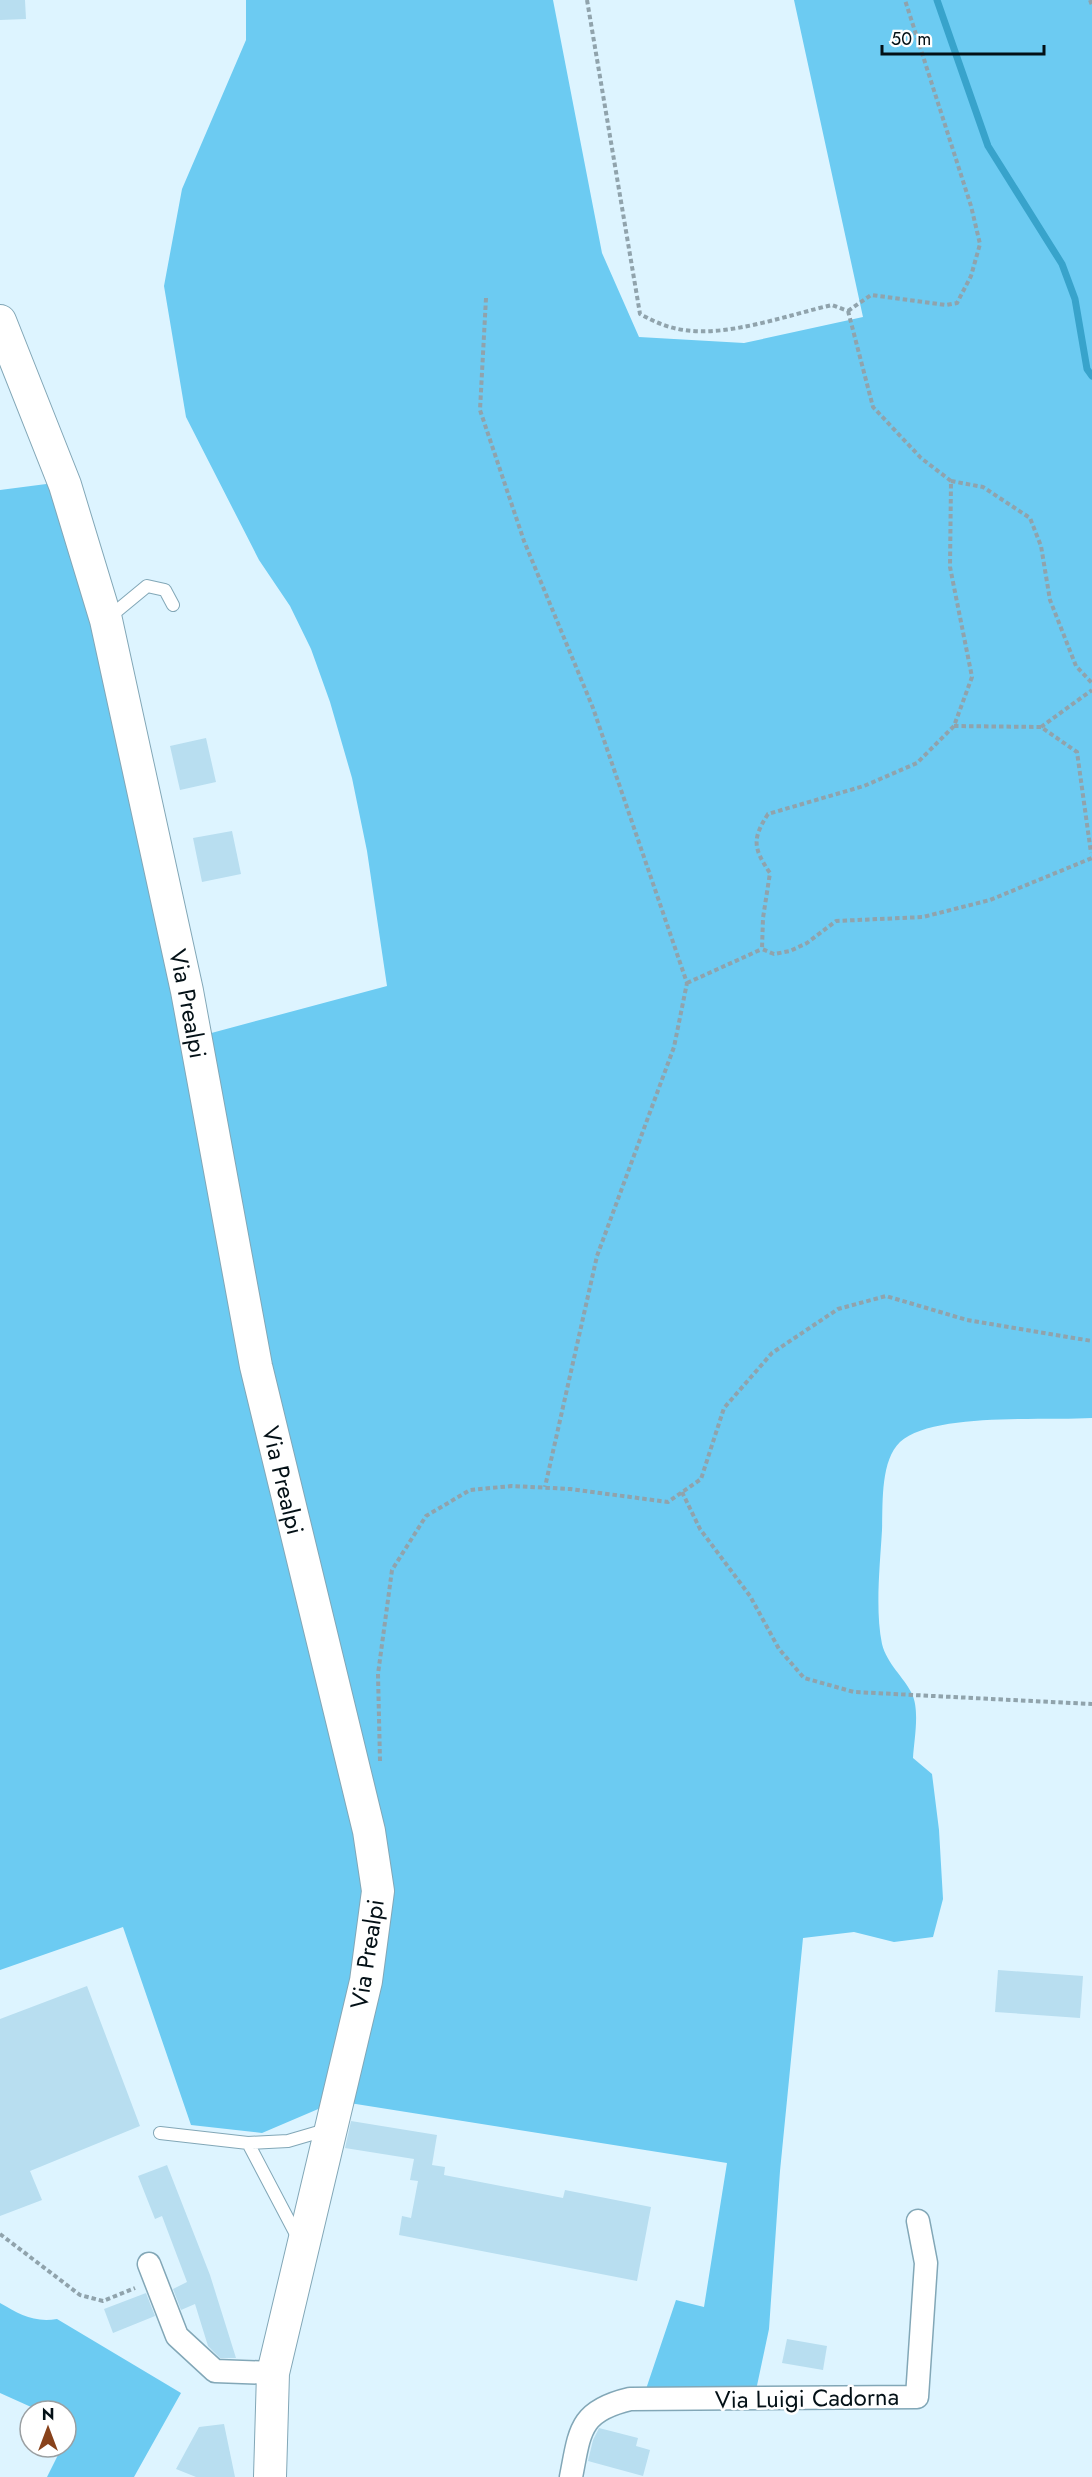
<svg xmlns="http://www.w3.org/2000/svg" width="1092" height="2477" font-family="Jost,sans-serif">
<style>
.green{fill:#6ccbf2}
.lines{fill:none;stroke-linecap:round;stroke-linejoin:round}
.stream{stroke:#38a3cb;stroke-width:7}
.building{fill:#b8def0}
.lane-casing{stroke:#82a7b7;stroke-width:14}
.street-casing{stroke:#82a7b7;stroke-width:25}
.secondary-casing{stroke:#82a7b7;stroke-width:34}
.path{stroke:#90a3ac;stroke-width:4;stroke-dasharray:4.5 3;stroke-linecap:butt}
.lane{stroke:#fff;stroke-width:12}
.street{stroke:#fff;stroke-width:22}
.secondary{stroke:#fff;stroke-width:32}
.labels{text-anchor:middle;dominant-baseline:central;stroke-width:5;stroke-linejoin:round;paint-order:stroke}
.street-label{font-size:24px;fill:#031016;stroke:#fff}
</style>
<rect width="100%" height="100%" fill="#ddf4ff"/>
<path class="green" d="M246,0h307l49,253 37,84 105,6 119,-26 -69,-317h298v1418c-46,3 -159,-6 -192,24 -20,19 -17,63 -18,88 -2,35 -7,80 0,114 5,20 22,33 30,50 8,17 2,46 1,64l19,16 7,56 4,69 -10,38 -39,5 -40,-10 -51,6 -23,233 -11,158 -14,66 -110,-3 31,-92 28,7 23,-144 -390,-62 -75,32 -71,-8 -68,-198 -123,43v-1480l54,-7 70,272 80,280 183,-49 -20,-135 -15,-73 -22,-76 -19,-53 -21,-43 -31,-46 -73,-143 -22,-131 18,-97 64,-149z
M0,2303c19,11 34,20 57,16l124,74 -47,84h-87l15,-30h4v-7l7,-14 -7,-3v-12h-26l-40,-18z"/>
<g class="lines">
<path class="stream" d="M937,0l51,146 74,118 13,35 12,70 5,7"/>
</g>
<path class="building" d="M0,0h25l1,19 -26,1z
M206,738l10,44 -36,8 -10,-44z
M232,831l9,43 -39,8 -9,-44z
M998,1970l85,6 -3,42 -85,-6z
M87,1986l53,140 -110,45 12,29 -42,16v-197z
M351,2121l86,14 -5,30 13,2 -1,8 119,23 2,-8 86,17 -14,74 -238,-46 3,-19 9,2 7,-37 -8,-1 4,-21 -69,-11z
M167,2165l43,110 26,83h-16l-12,-12 -13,-42 -14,6 -8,-21 14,-7 -25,-66 -7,3 -17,-43z
M146,2293l9,23 -42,17 -9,-24z
M787,2339l40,7 -4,24 -41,-7z
M224,2424l11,53h-39l-20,-8 23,-42z
M599,2428l39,10 -2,8 14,4 -7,26 -55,-15 5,-21z"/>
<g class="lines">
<defs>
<path id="lane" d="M107,619l40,-33 18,4 8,15
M160,2133l88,10 40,-2 41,-12
M248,2143l51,97"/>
<path id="street" d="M149,2264l28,72 38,35 58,2
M571,2477c9,-46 8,-66 59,-78l287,-2 9,-134 -8,-42"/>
<g id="secondary">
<path id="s1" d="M0,321l65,164 41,135 81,371 69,375 113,465 9,60 -12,90 -93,392 -3,104"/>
</g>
</defs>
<use href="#lane" class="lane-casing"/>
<use href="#street" class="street-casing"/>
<use href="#secondary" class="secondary-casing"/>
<path class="path" d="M587,0l53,314c15,8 28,14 44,16 44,7 104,-15 148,-25l16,6
M1090,0l2,5
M486,298l-6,112 44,131 69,167 94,275 -13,64 -77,209 -52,231
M848,311l25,96 48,51 30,23 -1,86 22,110 -18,49 -37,37 -53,23 -96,28c-16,25 -15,34 2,59l-7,45 -1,31 12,5 16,-3 17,-8 29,-22 87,-4 67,-17 102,-42
M848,311l23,-16 75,10 11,-2 14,-27 9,-32 -9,-38 -66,-206
M951,481l32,6 47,31 11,28 9,54 26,66 16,17
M954,726l87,1 36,25 14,101
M1041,727l51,-37
M687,983l75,-34
M682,1492l18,37 50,67 29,53 25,29 50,14 238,12
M380,1761l-2,-87 14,-104 34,-54 44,-26 42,-4 58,3 98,13 33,-23 23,-71 48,-55 66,-44 48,-13 81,24 125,21
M0,2234l80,61 23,6 32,-13"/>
<use href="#lane" class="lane"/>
<use href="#street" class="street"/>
<use href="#secondary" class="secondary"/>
</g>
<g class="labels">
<g class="street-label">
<text stroke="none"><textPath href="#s1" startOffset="710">Via Prealpi</textPath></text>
<text stroke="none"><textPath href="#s1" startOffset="1196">Via Prealpi</textPath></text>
<text transform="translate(367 1954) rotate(-81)">Via Prealpi</text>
<text transform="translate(807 2398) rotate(-1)">Via Luigi Cadorna</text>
</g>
</g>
<g transform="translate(48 2429)"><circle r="28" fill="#ffffff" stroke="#9a9fa2" stroke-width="1.5"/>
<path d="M0-4.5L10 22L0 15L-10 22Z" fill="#88421b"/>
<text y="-9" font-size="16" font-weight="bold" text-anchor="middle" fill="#031016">N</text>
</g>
<path d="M882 45v9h162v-9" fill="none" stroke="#031016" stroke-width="3"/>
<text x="891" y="45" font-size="18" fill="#031016" stroke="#ffffff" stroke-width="4.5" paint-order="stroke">50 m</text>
</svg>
